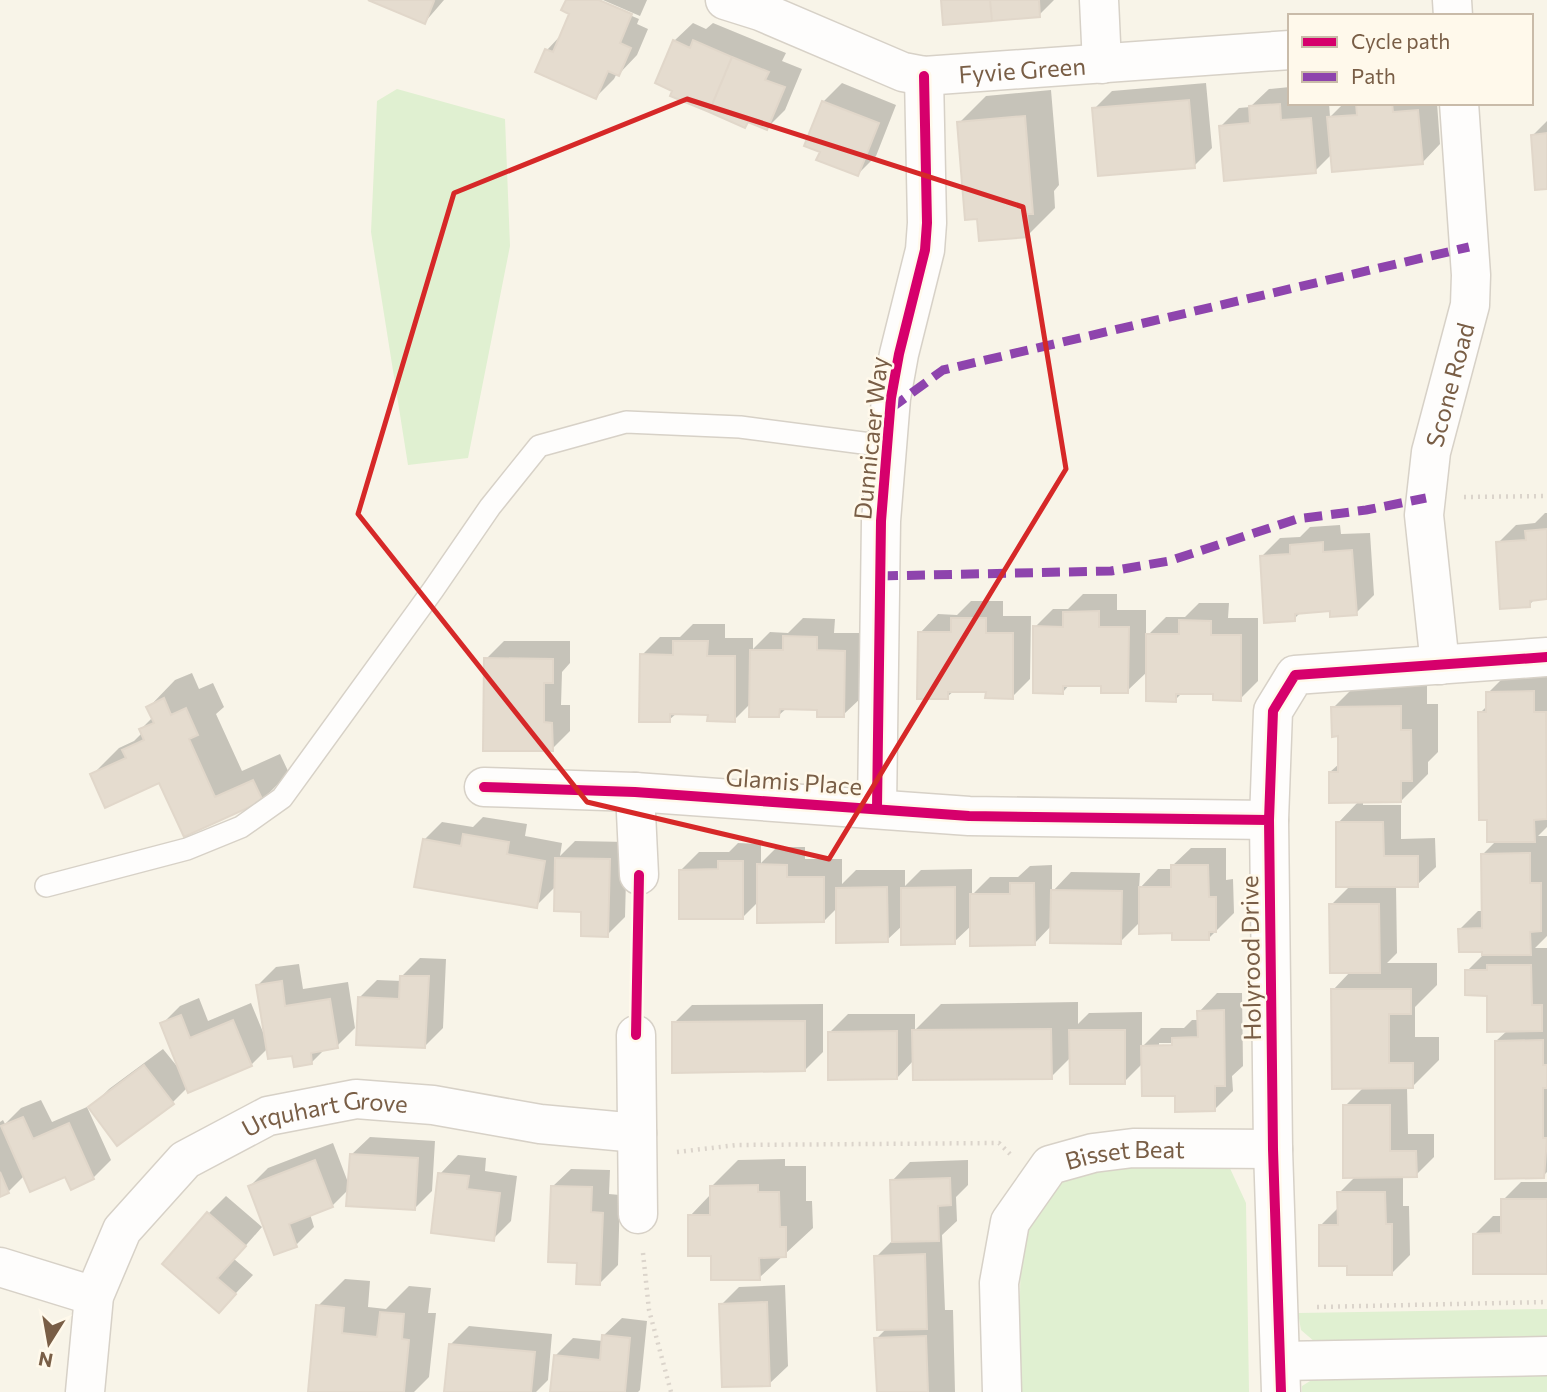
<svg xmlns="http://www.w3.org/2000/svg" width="1547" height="1392" font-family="Commissioner,sans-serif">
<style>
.green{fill:#e0f0d1}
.shadow{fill:#0003;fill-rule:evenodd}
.building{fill:#e5dccf;stroke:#e1d7ca;stroke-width:2}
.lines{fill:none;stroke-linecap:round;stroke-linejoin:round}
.lane-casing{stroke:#d7d1c7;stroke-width:24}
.street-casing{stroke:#d7d1c7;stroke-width:41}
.path{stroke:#dbd4cb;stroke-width:4.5;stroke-dasharray:2 5;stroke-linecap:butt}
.lane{stroke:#fefdfc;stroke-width:21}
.street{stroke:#fefdfc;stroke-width:38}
.quiet{stroke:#8e44ad;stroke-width:9;stroke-dasharray:18 9;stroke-linecap:butt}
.cycleway-casing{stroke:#fff9eb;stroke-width:15}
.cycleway{stroke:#d6006c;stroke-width:10}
.marked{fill:none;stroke:#d62828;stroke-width:5;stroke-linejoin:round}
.labels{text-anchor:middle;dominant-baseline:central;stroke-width:5;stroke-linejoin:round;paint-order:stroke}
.street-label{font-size:24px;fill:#795e46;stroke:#fff9eb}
</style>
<rect width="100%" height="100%" fill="#f8f4e8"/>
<path class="green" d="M397,89l108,30 5,127 -42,212 -60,7 -37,-233 6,-131z
M1110,1164h118l18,39 3,189h-231l3,-147 20,-46 30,-24z
M1547,1309v27l-232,6 -14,-12 -3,-17z
M1547,1370v22h-245v-6l21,-13z"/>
<path class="shadow" d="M372,0h72l-19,22z
M568,0h26l45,19 -2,5 11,5 -11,26 -18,19 -2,-1 -3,6 -18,18 -49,-47 15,-16 9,-21z
M603,0h44l-7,16z
M943,0h111l-15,15z
M693,23l13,6 7,-6 73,30 -4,8 20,8 -17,41 -18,18 -17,-7 -5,5 -71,-85z
M842,83l54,22 -20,51 -18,18 -36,-23 -16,-6 17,-43z
M1206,83l6,65 -18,18 -100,-57 18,-18z
M1290,87v16h39l1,14 14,-14h93l3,41 -18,19 -90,-9 -17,17 -94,-45 18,-18 11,-1 19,-18z
M1051,90l8,95 -5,6 1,17 -27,27 -69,-112 27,-27z
M1547,121v67l-14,-53z
M1545,513h2v84l-11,1 -7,7 -31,-62 18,-18 19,-2z
M1340,525l1,9 29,-1 4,62 -18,18 -24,-4 -30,2 -8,8 -33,-62 19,-19 20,-1 10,-10z
M1083,594h34v16h29v27l20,-20h19l14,-14h30l-1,15h30v63l-18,18 -25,-7h-32l-8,8 -27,-29 -21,20 -24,-6 -33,-1 -7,8 -28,-65 18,-18h15z
M971,601h32v15h28l-1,63 -18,18 -25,-7h-32l-8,7 -27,-64 18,-19 19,1z
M803,618l32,1 -1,14h28v64l-19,18 -25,-7h-31l-8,7 -28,-12 -17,17 -25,-7h-32l-8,7 -27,-65 18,-18h20l13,-13h32v14h28v11l17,-17 18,1z
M504,641h66v22l-8,9 -1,33h9v26l-18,18 -66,-90z
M1547,665v162l-9,9h9v100l-12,12h12v224l-4,4 -47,-135 12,-11 -20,-36 -21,-23 17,-17v-3l-24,-22 18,-18h5v-57l14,-14 -17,-127 8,-8v-12l27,-27z
M192,673l7,16 14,-6 11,24 -8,7 26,57 38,-17 9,19 -27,27 -78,35 -24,-54 -68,-6 27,-27 15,-7 9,-9 -2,-3 12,-12 -4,-10 26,-27z
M1427,680v24h11v48l-10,10v12l-27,27h-38v4h38v34l34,-1 1,29 -19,18h-21l1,68 -10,10h50v22l-22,22v30h24v23l-27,27h-5l1,47h26v23l-18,18 -13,1v30h6l1,49 -18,18 -44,-9 -28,-38 19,-19v-14l17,-17 -11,-70 19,-19 -31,-97 18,-19 -20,-66 20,-20 -13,-62 21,-22 -29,-29 10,-9 -1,-28 -6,-27 27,-27z
M483,817l44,7 -2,12 37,7 -2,13 15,-15 52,1 -2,75 -18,18 -51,-49 -20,20 -112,-66 18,-18 31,5z
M738,843l23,1v19l16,-16h28v12h37v25l14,-14h49v16l16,-16 51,-1v26l18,-18h28l12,-11 22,-1v27l19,-20 69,1 -1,16 19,-20h15l-1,-3 19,-18h35v32l7,-1 1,34 -25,25 -35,-7 -33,-10 -21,21 -68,-17 -18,19 -62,-19 -18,17 -51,-17 -16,15 -49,-33 -14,14 -65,-20 -16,16 -62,-47 18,-18h30z
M420,958l26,1 -3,69 -18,18 -66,-48 18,-18 25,1v-5z
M299,964l4,25 45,-7 7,46 -18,18 -11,2 -15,15 -18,-9 -25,-6 -17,17 -63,22 -16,16 -81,4 18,-18 54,-40 17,21 -18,-46 18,-18 19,-8 9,23 43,-18 14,34 -7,-52 18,-18z
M1217,993h25l1,73 -11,10 1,15 -18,18 -39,-15 -33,-31 -19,19 -53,-25 -20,20 -137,-17 -17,18 -67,-46 18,-18h67v16l26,-26 137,-2v22l11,-11 53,-1v35l19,-19h23l8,-8h7v-8zM1159,1043h22v3l-22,1z
M823,1004v48l-18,18 -131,-47 18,-18z
M41,1100l11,22 35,-15 24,53 -18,18 -27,-3h-41l-17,17 -8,3v-73l3,-2 2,4 16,-16z
M370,1137l65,4 -3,50 -18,18 -65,-20 -17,17 -22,8 4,13 -18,18 -21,8 -25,-67 18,-18 65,-25 16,42 2,-30z
M458,1155l28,3 -1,13 32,5 -6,45 -18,18 -53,-65z
M785,1159v7h21v35h6l1,27 -54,50 -47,-24 -22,-38 21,-22v-7l27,-27z
M968,1160v25l-12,12 1,24 -15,14 3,75h8l2,82h-77l-2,-53 11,-11 -11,-71 18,-18 -2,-58 18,-19z
M571,1169l39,1 -1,24 11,1 -2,70 -18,18 -21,-21 -27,-75z
M1521,1182h26v90l-72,-38 18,-18h10v-16z
M226,1196l36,31 -28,32 19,16 -34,36 -11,-97z
M345,1279l25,2 -2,26 18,2 23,-23 22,2 -3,25h8l-7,64 -15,15h-104l8,-86z
M785,1285l3,81 -19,18 -48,-79 18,-18z
M622,1318l25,3 -7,69 -2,2h-86l3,-36 18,-18 30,3v-5z
M469,1326l83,8 -4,46 -12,12h-70l-15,-48z"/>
<path class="building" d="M368,0h63l3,1 -9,23z
M566,0h33l33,14 -12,29 11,5 -12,28 -11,-5 -12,28 -61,-27 10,-23 8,3 16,-38 -8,-4z
M941,0h49l2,21 -49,4z
M990,0h49l1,17 -48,4z
M673,40l17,8 3,-8 39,17 -23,55 -39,-16 2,-5 -17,-8z
M732,57l37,15 -4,8 20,7 -18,43 -19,-8 -3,6 -36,-16z
M1189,100l6,68 -97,8 -6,-68z
M822,101l57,22 -21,53 -42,-16 4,-8 -16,-6z
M1356,103h36l1,9 25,-2 5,54 -91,8 -5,-55 30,-2z
M1280,104l1,16 30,-2 5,55 -92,8 -5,-55 31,-3 -1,-17z
M1025,116l8,98h-6l2,23 -50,4 -2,-22 -12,1 -8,-98z
M1547,133v56l-12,1 -4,-55z
M1547,529v70l-17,2v6l-30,2 -4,-67 30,-2 -1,-9z
M1323,542v10l29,-2 5,65 -27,2v-6l-35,3v7l-31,2 -4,-67 30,-2v-9z
M1099,611v16h30l-1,66h-27v-7h-38v8l-30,-1v-67l30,1v-15z
M951,618h35v15h27v66l-28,-1 1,-6h-38v7h-31l1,-67h33z
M1179,620l32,1v14h30v66l-28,-1v-6h-37v8l-30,-1v-67h33z
M783,636l34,1v13l28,1 -1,66h-27v-7l-37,-1 -1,8h-30l1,-67h33z
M673,641h35l-1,15h28v66l-28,-1 1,-6 -38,-1v8h-31l1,-68 33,1z
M484,658l69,1v24h-9v39l8,1 1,28h-70z
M1534,691v21h12l1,107 -13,1 1,22h-48v-22h-8l-1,-108h8v-20z
M164,698l7,17 15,-7 12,27 -9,4 26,58 38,-17 10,21 -79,36 -25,-54 -54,25 -15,-34 36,-16 -4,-8 22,-10 -5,-11 15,-6 -8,-16z
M1401,706v24h10l1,51h-11v21l-72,1v-31h9v-36l-6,1 -1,-30z
M1336,822h47l1,34h34v31h-82z
M463,834l46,8 -2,12 38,7 -8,47 -123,-21 9,-48 38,7z
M1530,853v30h11v48l-11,1 1,23h-49v-3h-23l-1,-23 24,-1 -1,-74z
M555,858l55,1 -2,78 -27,-1v-24l-27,-1z
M718,861h25v58h-64v-49l39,-1z
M757,864l30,1v12h37v45l-67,1z
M1171,865h37l1,32h7v35h-7v8h-37v-7l-33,1v-47h32z
M1010,883h24l1,62 -65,1v-52h40z
M887,887l1,55 -52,1v-55z
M955,887v57l-54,1v-57z
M1051,890l71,1 -1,53 -71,-1z
M1329,904h50l1,69h-50z
M1487,965h44l1,40h10v26l-55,1v-36l-22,-1v-25h22z
M400,976h29l-4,72 -69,-3 2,-48 41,2z
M282,981l3,25 45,-7 8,49 -27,5 1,11 -18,3 -2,-11 -24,3 -12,-74z
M1331,989h80v25h-22v49h24v25l-81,1z
M1224,1010l1,76h-10v25l-40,1v-16h-33l-1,-50 31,-1v-7l26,-1 -1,-26z
M181,1015l9,23 43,-18 19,46 -64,27 -28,-70z
M805,1021v50l-133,2v-51z
M1051,1029l1,50 -139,1 -1,-50z
M1069,1030h56v54h-55z
M897,1031v48l-69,1v-48z
M1543,1040v25h4v23h-4v50h4l-3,40 -49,1v-138z
M144,1065l30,39 -57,42 -29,-39z
M1343,1105h47v46h26l1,26 -74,1z
M23,1117l10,22 36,-16 25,56 -23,11 -6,-13 -35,15 -29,-66z
M350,1154l68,4 -3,52 -69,-4z
M315,1160l18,47 -44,17 8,23 -23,8 -26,-69z
M0,1172l9,21 -9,4z
M438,1173l31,3 -2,13 33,4 -6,48 -63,-8z
M950,1178l1,27 -13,1 1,35 -47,1 -2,-62z
M758,1185v7h21l1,35h6v30l-27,1 1,22h-49v-24h-23v-41h22v-29z
M551,1186l41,1 -1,25 12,1 -3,72 -24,-1 1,-21 -29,-1z
M1337,1192h48l1,32h6v51h-45v-9h-28v-41h19z
M1501,1199h46v75h-74v-40l28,-1z
M207,1212l39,34 -29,32 19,16 -17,19 -57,-49z
M925,1254l2,75 -50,1 -3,-74z
M767,1302l3,84 -48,1 -3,-83z
M316,1305l28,3 -2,25 35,4 3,-25 24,2 -2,25 7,1 -5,52h-96z
M602,1335l28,3 -5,54h-75l4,-37 46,5z
M926,1336l2,56h-51l-3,-54z
M449,1344l86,8 -4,40h-87z"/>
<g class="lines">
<defs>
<path id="lane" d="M46,886l141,-37 54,-22 41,-29 151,-208 57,-83 49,-61 87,-24 114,5 146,19"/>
<g id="street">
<path id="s1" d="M725,0l35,11 143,61 21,4 366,-26"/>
<path d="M1099,0l3,64"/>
<path d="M1452,0l1,16"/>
<path id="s2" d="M1440,665l-16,-150 7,-63 39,-147 1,-30 -12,-172"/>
<path d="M484,787l151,5 334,24 300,4"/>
<path d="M635,792l4,83"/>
<path d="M877,808l4,-287 10,-123 8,-44 26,-104 2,-27 -3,-147"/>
<path d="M636,1035l2,179"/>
<path d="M0,1267l94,29"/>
<path d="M1281,1361l266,-5"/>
<path id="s3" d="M85,1392l9,-96 28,-66 63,-70 83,-44 88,-17 77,6 107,19 97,9"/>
<path id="s4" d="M1002,1392l-3,-109 11,-61 40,-57 43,-12 40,-5 140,1"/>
<path d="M1281,1392l-8,-243 -4,-329 4,-109 22,-36 252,-18"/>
</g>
</defs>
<use href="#lane" class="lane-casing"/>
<use href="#street" class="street-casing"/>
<path class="path" d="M1464,497l83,-1
M677,1152l60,-7 262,-2 11,11
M643,1253l6,57 22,82
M1317,1307l230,-5"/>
<use href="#lane" class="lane"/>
<use href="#street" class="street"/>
<path class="quiet" d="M890,409l53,-39 526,-123
M880,576l231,-5 58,-10 128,-42 69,-9 60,-12"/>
<defs>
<path id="cycleway" d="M484,787l151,5 334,24 300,4
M877,808l4,-287 10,-123 8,-44 26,-104 2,-27 -3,-147
M636,1035l3,-160
M1281,1392l-8,-243 -4,-329 4,-109 22,-36 252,-18"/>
</defs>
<use href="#cycleway" class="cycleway-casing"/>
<use href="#cycleway" class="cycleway"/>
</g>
<path class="marked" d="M687,99l336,108 43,262 -237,390 -242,-57 -229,-288 96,-321z"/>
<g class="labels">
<g class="street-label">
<text stroke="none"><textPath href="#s1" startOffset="312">Fyvie Green</textPath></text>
<text stroke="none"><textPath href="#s2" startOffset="284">Scone Road</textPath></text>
<text transform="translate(870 438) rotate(-84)">Dunnicaer Way</text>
<text transform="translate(794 781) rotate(4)">Glamis Place</text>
<text transform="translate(1250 958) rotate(-91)">Holyrood Drive</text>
<text stroke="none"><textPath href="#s3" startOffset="413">Urquhart Grove</textPath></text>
<text stroke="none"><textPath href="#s4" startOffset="317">Bisset Beat</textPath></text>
</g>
</g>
<rect x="1288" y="14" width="245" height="91" fill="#fff9eb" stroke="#c9bba9" stroke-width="2"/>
<rect x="1302" y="37" width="35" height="10" fill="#d6006c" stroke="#c9bba9" stroke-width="2"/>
<text x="1351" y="49" font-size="21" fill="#795e46">Cycle path</text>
<rect x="1302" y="72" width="35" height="10" fill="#8e44ad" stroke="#c9bba9" stroke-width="2"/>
<text x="1351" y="84" font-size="21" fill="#795e46">Path</text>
<g transform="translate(49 1343) rotate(191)" stroke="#fff9eb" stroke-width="5" paint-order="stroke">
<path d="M0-5L12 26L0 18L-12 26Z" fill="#795e46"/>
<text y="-10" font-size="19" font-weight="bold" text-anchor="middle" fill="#795e46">N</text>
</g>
</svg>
